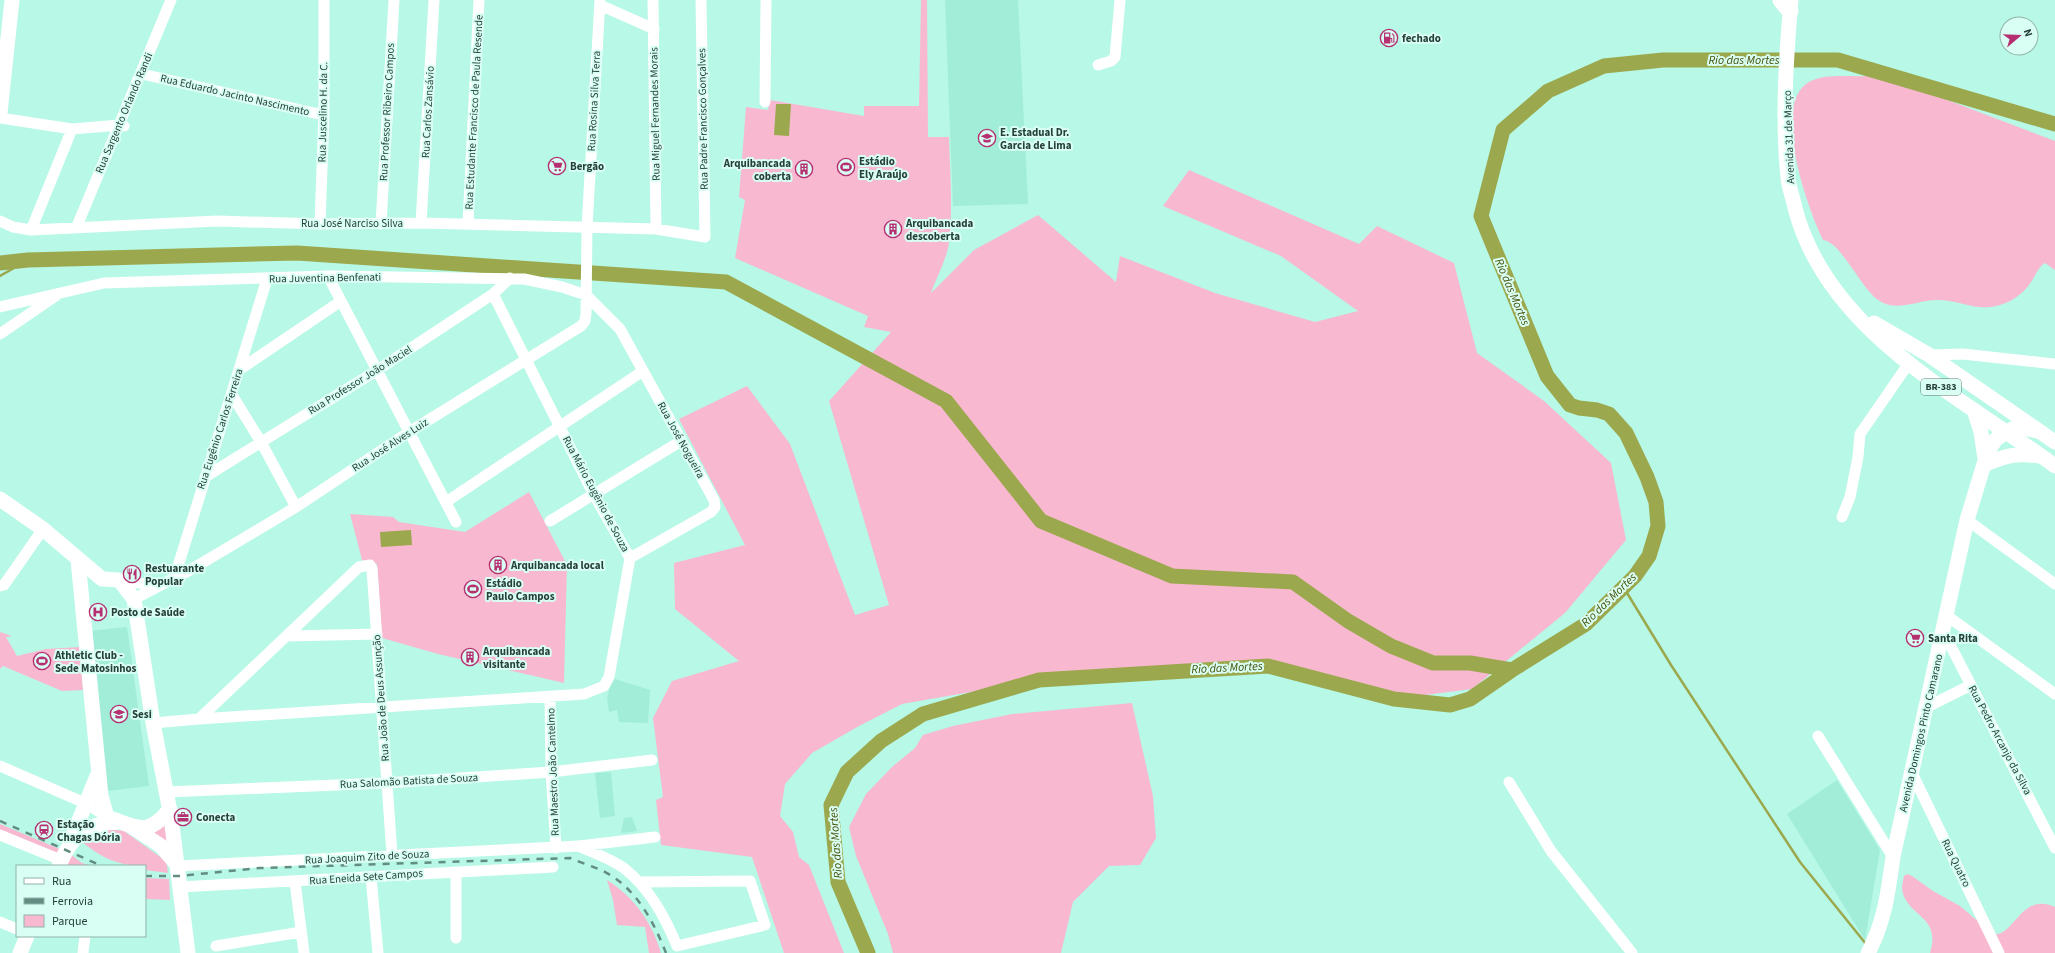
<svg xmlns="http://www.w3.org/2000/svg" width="2055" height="953" font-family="'Source Sans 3',sans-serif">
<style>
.built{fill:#a2edd8}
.green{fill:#f8b9d0}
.water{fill:#9ca84d}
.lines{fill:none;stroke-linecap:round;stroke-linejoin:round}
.stream{stroke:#9ca84d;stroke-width:2.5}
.river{stroke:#9ca84d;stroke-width:15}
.minor{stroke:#fff;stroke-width:11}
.major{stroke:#fff;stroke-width:15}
.highway{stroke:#fff;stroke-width:17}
.rail{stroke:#638d82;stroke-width:2.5;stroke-dasharray:7 7;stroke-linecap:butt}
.labels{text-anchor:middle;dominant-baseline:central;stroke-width:4;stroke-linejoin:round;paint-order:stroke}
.shield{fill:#d9fff4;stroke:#5c7971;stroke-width:1}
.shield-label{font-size:10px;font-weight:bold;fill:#264039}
.poi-label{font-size:11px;font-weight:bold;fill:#264039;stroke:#d9fff4;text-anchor:start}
.street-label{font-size:11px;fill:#264039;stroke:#d9fff4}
.water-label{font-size:12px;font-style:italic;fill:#49500b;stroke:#d9fff4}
</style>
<rect width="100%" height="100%" fill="#b7f8e6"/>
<path class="built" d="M945,0h73l10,204 -75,2z
M127,627l22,159 -42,5 -17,-160z
M612,678l38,12 -2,33 -29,-1 -2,-12 -8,2 -2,-14z
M611,772l4,44 -15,2 -5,-45z
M1837,780l43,70 -15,90 -78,-126z
M632,817l5,14 -16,2 3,-15z"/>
<path class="green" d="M921,0h6l1,137h21c1,35 4,72 0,106 -3,18 -12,33 -18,50l43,-43 64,-35 78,67 4,-26 95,37 100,29 43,-11 -77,-55 -118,-50 26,-36 170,74 18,-18 77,37 23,90 67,48 67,62 15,77 -61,73 -93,76 -78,10 -126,-33 -229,14 -137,24 -43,22 -47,27 -27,31 -5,32 13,16 6,25 10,8 35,88h-60l-32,-96 -91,-12 -5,-45 7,-3 -10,-79 19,-37 67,-20 -64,-52 -1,-46 71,-18 -66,-126 68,-33 43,58 65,171 34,-10 -60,-204 62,-69 -27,-5 4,-11 -133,-58 10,-58 -6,-3 7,-90 22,3 2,-10 94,16v-10h55z
M1867,76l27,5 22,7 139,53v129l-10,-7c-7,4 -9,12 -14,19 -5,8 -14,16 -23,20 -30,13 -43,-2 -71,-2 -21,0 -40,13 -59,0 -17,-12 -38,-59 -55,-60 -15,-31 -53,-136 -14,-158 16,-9 40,-5 58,-6z
M529,492l38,73 -3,118 -126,-29 -56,-16 -5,-74 -15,-4 -12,-46 43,3 6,5 66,10z
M0,632l12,4 -6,1 11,19 29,-7 34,-2 3,43 -21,1 -59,-25 -3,3z
M1132,703l21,93 3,42 -16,27 -31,1 -36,36 -12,51h-168l-5,-19 -32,-78 -7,-29 17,-33 26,-27 23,-19 8,-13 30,-9 59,-12z
M0,824l62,26 -2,4 -60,-24z
M167,824l4,29 -20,-18z
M109,829l15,2 39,28 4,6 1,8 -23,-3v-4c-26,0 -44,-8 -64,-25l9,-7z
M70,854l12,9 10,3h-25z
M1907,874l5,2 21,15 27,15 33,28c20,5 28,-43 62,-27v46h-125c12,-38 -24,-36 -28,-64 0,-4 1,-9 2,-13z
M145,878l24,1 1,21 -25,-1z
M607,880c27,17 45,42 54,73h-12l-4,-26 -28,-2 -4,-25z"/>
<path class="water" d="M776,104h15l-2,32 -15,-1z
M411,530l1,15 -31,2 -1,-15z"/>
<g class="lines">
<path class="stream" d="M0,276l28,-16
M1624,588l47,77 129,197 66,82"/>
<path class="river" d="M0,263l28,-3 269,-7 429,29 220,119 95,120 131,55 121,6 55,39 43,25 42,17h37l42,7
M868,953l-30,-71 -7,-77 16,-33 34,-31 42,-27 116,-34 229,-14 126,33 56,6 20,-6 42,-29 74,-46 49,-48 14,-20 9,-30 -2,-24 -9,-25 -21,-44 -17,-19 -12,-4 -18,-2 -9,-3 -23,-29 -66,-160 22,-86 45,-39 56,-25 59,-6h175l217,64"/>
<path class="minor" d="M653,0l3,229
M600,5l54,24
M1098,65l13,-4 4,-4 5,-57
M142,74l172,39 10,1
M765,102l1,-102
M0,118l72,11 48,-4 4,1
M0,221l13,6 18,3 186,-9 103,3 101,-1 235,6 49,8 -4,-237
M421,223l13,-223
M320,224l4,-110v-114
M381,224l13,-224
M468,224l11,-224
M77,226l94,-226
M31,230l41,-101
M328,276l128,246
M0,307l104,-24 224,-7 196,3 38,8 24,8 34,34 94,171 1,7 -4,5 -81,46
M0,334l57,-39
M1929,355l34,-1 92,10
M239,370l102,-69
M232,395l29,47 35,65
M205,477l171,-106 117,-77 17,-16
M446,502l197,-131
M1842,517l8,-20 8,-40 2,-23 49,-71
M1967,520l88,64
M550,521l131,-80
M174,579l93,-300
M119,580l40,6 -25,13
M0,586l4,-1 39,-56
M159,586l33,-17 104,-62 113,-75 172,-106 4,-5 1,-7 1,-87 13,-227
M1946,615l109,79
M1944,633l111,215
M287,636l90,-2
M550,697l1,75 5,76
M1927,707l44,-22
M199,719l385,-25 20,-8 5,-9 21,-119 -36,-63 -101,-201
M153,723l46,-4 160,-152 11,-2 2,4 20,286
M1818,736l75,121
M0,766l87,38 20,13
M1912,773l87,180
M1509,782l42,69 81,102
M165,792l221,-9 165,-11 101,-12
M0,835l61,25
M579,846l76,-9
M178,866l400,-20c16,7 34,13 47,23 25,20 40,48 52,77l88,-21 -15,-44 -111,1
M456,872v66
M371,877l7,76
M295,882l9,71
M179,887l374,-20
M0,922l17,7
M216,946l85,-14
M83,953l2,-17"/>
<path class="major" d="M1791,0c-5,58 -9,120 -3,178 1,10 5,20 7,30 32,124 165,188 260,258
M0,113l12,-113
M1874,323l55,32 126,87
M1974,410l7,22 4,27
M1984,465c22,-10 32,-12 56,-9
M0,499l43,30 59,50 17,1 15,19 19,124 18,94 17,136
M78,560l23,236 6,21c30,10 40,21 63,-8
M132,827l29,19 17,20
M71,840l26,-64
M59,866c12,-30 27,-43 60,-44
M20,953l7,-17
M1868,953c17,-32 20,-61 25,-96l74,-337 21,-69 8,-12 16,-10 12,-1 17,4"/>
<path class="highway" d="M1781,0l9,11"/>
<path class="rail" d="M0,821l102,45
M145,876h34l81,-8 310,-10c10,4 21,8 31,12 34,16 52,50 65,83"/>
</g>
<defs>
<symbol id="fuel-ring" viewBox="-11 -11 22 22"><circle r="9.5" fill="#d9fff4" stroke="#b62f71" stroke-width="1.5"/><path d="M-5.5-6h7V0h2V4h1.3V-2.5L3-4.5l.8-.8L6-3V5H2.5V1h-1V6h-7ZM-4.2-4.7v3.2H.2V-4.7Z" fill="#b62f71"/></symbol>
<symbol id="school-ring" viewBox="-11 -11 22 22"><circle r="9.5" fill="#d9fff4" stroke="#b62f71" stroke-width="1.5"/><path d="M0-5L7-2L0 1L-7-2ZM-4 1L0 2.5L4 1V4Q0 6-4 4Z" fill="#b62f71"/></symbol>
<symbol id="supermarket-ring" viewBox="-11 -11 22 22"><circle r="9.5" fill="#d9fff4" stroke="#b62f71" stroke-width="1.5"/><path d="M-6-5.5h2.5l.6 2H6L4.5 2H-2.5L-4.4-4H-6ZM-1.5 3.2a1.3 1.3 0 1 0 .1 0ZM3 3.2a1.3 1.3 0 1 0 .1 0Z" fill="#b62f71"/></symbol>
<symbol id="stadium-ring" viewBox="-11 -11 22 22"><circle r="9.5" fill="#d9fff4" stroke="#b62f71" stroke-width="1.5"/><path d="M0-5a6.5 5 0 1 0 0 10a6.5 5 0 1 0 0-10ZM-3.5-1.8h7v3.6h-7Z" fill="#b62f71"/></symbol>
<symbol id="building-ring" viewBox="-11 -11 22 22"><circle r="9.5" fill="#d9fff4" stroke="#b62f71" stroke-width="1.5"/><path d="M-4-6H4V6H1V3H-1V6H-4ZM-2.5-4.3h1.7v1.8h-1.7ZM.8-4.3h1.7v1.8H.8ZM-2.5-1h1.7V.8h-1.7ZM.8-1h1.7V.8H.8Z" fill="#b62f71"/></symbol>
<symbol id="restaurant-ring" viewBox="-11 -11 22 22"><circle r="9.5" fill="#d9fff4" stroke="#b62f71" stroke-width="1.5"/><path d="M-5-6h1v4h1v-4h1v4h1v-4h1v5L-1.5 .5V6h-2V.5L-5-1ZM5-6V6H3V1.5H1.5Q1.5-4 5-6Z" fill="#b62f71"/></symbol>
<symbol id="hospital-ring" viewBox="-11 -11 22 22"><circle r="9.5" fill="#d9fff4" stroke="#b62f71" stroke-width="1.5"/><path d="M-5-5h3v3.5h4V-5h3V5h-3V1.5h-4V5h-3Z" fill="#b62f71"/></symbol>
<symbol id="office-ring" viewBox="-11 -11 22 22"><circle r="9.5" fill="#d9fff4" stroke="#b62f71" stroke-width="1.5"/><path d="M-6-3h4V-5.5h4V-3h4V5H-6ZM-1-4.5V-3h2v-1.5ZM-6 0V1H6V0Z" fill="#b62f71"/></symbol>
<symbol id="station-ring" viewBox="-11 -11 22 22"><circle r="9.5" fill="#d9fff4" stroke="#b62f71" stroke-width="1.5"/><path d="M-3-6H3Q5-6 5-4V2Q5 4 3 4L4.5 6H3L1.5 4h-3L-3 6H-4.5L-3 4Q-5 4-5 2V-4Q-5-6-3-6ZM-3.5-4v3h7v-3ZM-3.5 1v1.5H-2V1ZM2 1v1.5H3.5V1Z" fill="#b62f71"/></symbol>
</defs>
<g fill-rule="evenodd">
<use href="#fuel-ring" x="1379" y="28" width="20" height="20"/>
<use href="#school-ring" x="977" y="128" width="20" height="20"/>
<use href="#supermarket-ring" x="547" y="156" width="20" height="20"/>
<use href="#stadium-ring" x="836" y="157" width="20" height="20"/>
<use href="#building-ring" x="794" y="159" width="20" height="20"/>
<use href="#building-ring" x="883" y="219" width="20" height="20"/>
<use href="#building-ring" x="488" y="555" width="20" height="20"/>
<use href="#restaurant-ring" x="122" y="564" width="20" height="20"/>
<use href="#stadium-ring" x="463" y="579" width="20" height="20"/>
<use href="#hospital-ring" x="88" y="602" width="20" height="20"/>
<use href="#supermarket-ring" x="1905" y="628" width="20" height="20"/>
<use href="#building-ring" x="460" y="647" width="20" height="20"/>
<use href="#stadium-ring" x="32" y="651" width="20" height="20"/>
<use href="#school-ring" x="109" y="704" width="20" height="20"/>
<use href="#office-ring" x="173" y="807" width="20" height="20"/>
<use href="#station-ring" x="34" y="820" width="20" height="20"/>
</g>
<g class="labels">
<rect class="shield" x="1921" y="379" width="40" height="16" rx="3"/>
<g class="shield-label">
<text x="1941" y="387">BR-383</text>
</g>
<g class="poi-label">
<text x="1402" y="38">fechado</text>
<text x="1000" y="132">E. Estadual Dr.<tspan x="1000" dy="13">Garcia de Lima</tspan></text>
<text x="859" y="161">Estádio<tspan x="859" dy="13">Ely Araújo</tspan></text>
<text x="791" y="163" text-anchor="end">Arquibancada<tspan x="791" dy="13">coberta</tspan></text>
<text x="570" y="166">Bergão</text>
<text x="906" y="223">Arquibancada<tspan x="906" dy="13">descoberta</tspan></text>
<text x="511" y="565">Arquibancada local</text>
<text x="145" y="568">Restuarante<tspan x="145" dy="13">Popular</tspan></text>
<text x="486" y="583">Estádio<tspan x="486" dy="13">Paulo Campos</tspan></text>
<text x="111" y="612">Posto de Saúde</text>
<text x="1928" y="638">Santa Rita</text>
<text x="483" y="651">Arquibancada<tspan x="483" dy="13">visitante</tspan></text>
<text x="55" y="655">Athletic Club -<tspan x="55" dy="13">Sede Matosinhos</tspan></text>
<text x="132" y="714">Sesi</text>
<text x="196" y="817">Conecta</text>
<text x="57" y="824">Estação<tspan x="57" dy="13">Chagas Dória</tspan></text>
</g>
<g class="street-label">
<text transform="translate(235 95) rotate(13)">Rua Eduardo Jacinto Nascimento</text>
<text transform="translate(594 101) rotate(-87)">Rua Rosina Silva Terra</text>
<text transform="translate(323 112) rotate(-89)">Rua Juscelino H. da C.</text>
<text transform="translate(387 112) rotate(-87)">Rua Professor Ribeiro Campos</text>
<text transform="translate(428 112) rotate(-87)">Rua Carlos Zansávio</text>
<text transform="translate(474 112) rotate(-87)">Rua Estudante Francisco de Paula Resende</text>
<text transform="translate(124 113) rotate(-67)">Rua Sargento Orlando Randi</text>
<text transform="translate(655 114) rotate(-91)">Rua Miguel Fernandes Morais</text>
<text transform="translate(703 119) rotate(-91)">Rua Padre Francisco Gonçalves</text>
<text transform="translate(1789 137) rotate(-92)">Avenida 31 de Março</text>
<text x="352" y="223">Rua José Narciso Silva</text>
<text transform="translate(325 278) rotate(-1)">Rua Juventina Benfenati</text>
<text transform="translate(360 380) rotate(-32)">Rua Professor João Maciel</text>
<text transform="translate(220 429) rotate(-72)">Rua Eugênio Carlos Ferreira</text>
<text transform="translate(681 440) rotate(61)">Rua José Nogueira</text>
<text transform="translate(390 445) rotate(-33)">Rua José Alves Luiz</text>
<text transform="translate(596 494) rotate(62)">Rua Mário Eugênio de Souza</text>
<text transform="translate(381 698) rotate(-94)">Rua João de Deus Assunção</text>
<text transform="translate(1921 733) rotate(-77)">Avenida Domingos Pinto Camarano</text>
<text transform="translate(2000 740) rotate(62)">Rua Pedro Arcanjo da Silva</text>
<text transform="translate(553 772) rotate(-92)">Rua Maestro João Cantelmo</text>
<text transform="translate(409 781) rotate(-3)">Rua Salomão Batista de Souza</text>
<text transform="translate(367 857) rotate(-3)">Rua Joaquim Zito de Souza</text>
<text transform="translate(1956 863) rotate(64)">Rua Quatro</text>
<text transform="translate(366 877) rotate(-4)">Rua Eneida Sete Campos</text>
</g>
<g class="water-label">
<text x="1744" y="60">Rio das Mortes</text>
<text transform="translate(1512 292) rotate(67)">Rio das Mortes</text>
<text transform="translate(1609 600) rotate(-44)">Rio das Mortes</text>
<text transform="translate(1227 668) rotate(-3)">Rio das Mortes</text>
<text transform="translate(836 843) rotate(-94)">Rio das Mortes</text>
</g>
</g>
<rect x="16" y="865" width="130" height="72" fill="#d9fff4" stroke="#91b3a9"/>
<rect x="24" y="878" width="20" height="6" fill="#ffffff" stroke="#91b3a9"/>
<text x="52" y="885" font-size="12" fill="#264039">Rua</text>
<rect x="24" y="898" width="20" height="6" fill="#638d82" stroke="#91b3a9"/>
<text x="52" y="905" font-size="12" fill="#264039">Ferrovia</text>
<rect x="24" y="915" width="20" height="12" fill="#f8b9d0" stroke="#91b3a9"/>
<text x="52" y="925" font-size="12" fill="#264039">Parque</text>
<g transform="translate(2019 36) rotate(71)"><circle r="19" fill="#d9fff4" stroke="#91b3a9"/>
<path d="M0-3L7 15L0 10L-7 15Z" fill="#b62f71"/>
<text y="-6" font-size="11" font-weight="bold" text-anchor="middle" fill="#264039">N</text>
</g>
</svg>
